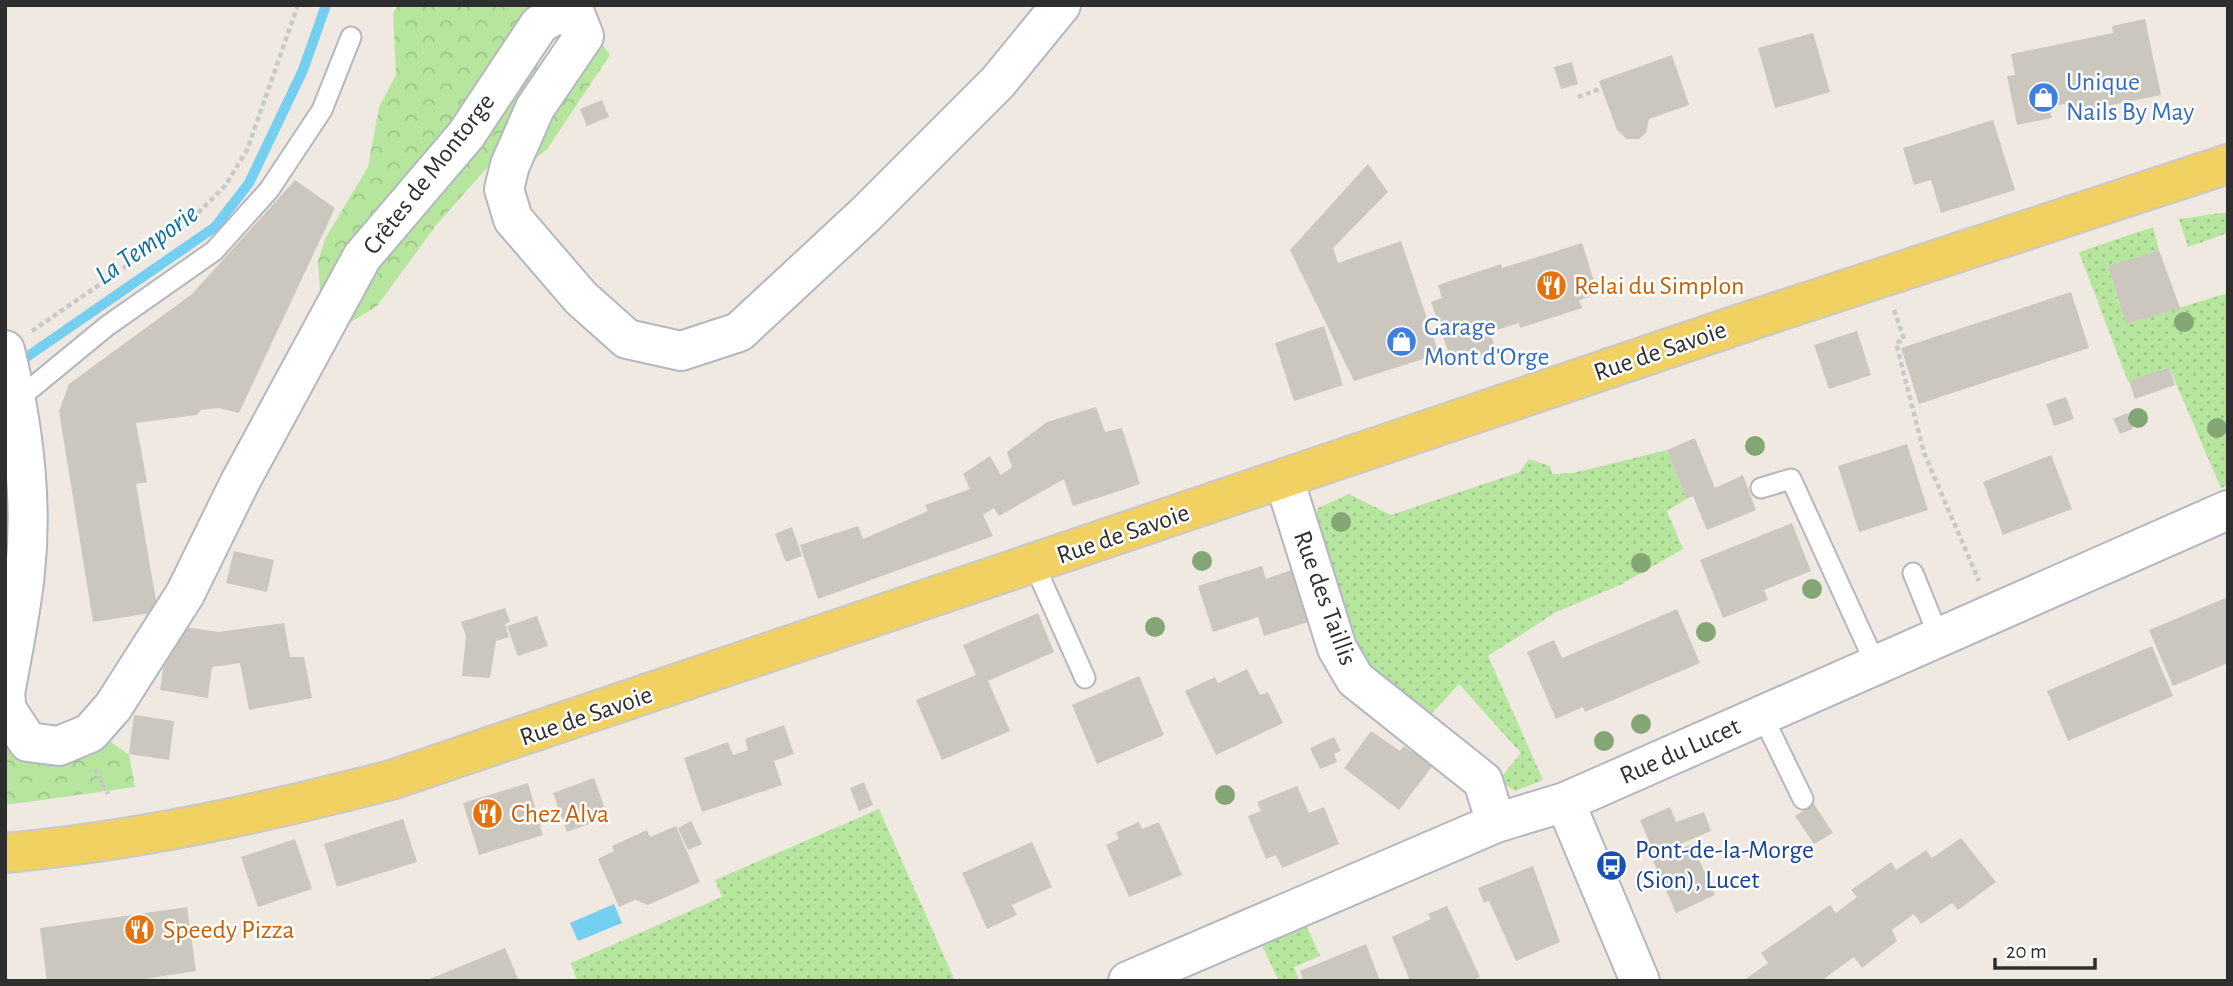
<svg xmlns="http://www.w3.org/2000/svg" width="2233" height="986" font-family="'Alegreya Sans',sans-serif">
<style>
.grass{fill:url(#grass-dots)}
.forest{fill:url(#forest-crowns)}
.water{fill:#75cff0}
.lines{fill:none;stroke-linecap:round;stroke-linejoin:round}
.stream{stroke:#75cff0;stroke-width:10}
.building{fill:#cbc7bf}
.service-casing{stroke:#b4b7c1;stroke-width:23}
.minor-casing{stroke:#b4b7c1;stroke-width:42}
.primary-casing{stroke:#c9c9c9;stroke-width:42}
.path{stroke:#c9c9c9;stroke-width:4.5;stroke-dasharray:5 3.5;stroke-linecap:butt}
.service{stroke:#fff;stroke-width:19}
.minor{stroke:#fff;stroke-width:38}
.primary{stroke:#f2d163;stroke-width:38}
.tree{fill:#84a574}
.labels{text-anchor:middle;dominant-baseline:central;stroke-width:5;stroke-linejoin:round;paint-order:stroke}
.shop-label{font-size:26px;fill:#366cbe;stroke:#fff;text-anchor:start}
.street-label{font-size:26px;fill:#2e2e2e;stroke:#fff}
.food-label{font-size:26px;fill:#c56008;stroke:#fff;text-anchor:start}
.transit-label{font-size:26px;fill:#164399;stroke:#fff;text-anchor:start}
.water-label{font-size:28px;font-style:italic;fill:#0d6fa3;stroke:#fff}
</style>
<defs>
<pattern id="grass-dots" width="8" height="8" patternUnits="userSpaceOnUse" patternTransform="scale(1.75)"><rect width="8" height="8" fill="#b6e59e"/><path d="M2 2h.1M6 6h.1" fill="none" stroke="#9dc588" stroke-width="1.8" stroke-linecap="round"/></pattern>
<pattern id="forest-crowns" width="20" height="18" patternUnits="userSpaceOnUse" patternTransform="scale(1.75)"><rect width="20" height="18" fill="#b6e59e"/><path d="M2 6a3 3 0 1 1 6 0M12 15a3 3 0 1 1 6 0" fill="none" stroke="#9dc588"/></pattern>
</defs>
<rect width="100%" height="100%" fill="#efe9e1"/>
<path class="grass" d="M2228,212v21l-40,14 -9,-28z
M2153,227l6,23 -51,17 18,57 102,-31v192l-7,3 -52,-121 -41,15 -49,-130z
M1667,450l19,49 -19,12 16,38 -63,36 -64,27 -68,44 55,124 -28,11 -16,-11 22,-27 -62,-69 -33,36 -70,-60 -41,-144 3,-8 31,-14 42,21 129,-43 9,-13 21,7 2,8 21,-1z
M879,809l76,172h-378l-6,-18 151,-66 -7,-17z
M1307,927l13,29 -26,11 5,14h-20l-17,-35z"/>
<path class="forest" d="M398,5h132l-22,38 12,31 78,-36 12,17 -63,94 -26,22 -11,-21 -24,19 -49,55 -60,82 -31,19 -25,-21 -3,-42 7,-23 43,-72 11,-60 17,-32 -3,-62z
M107,739l22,16 6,32 -130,18v-60l42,17z"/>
<path class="water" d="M614,904l8,19 -44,18 -8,-18z"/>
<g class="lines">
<path class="stream" d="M18,363l197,-136 34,-44 54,-113 23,-65"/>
</g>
<path class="building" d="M2145,19l16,76 -89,18 -3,-10 -20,4 3,11 -35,7 -10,-49 8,-1 -4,-21 102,-21 -1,-7z
M1813,33l17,59 -55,16 -17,-60z
M1672,55l17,50 -40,14 -3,14 -7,6h-12l-10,-9 -18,-49z
M1572,62l6,22 -17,5 -7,-22z
M602,100l7,17 -22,9 -7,-17z
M1993,120l22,70 -74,23 -10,-33 -17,5 -11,-37z
M1368,164l20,28 -55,56 5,15 63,-22 38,113 -85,27 -64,-131z
M295,180l40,28 -96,205 -20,-5 -18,2 -5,5 -60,8 11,59 -11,2 22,128 -65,10 -34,-211 10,-27 123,-90z
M1582,243l16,51 -19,6 3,8 -62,20 -1,-5 -29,9 6,18 -43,15 -22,-63 11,-4 -4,-13 63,-21 1,4z
M2159,250l21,58 -54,16 -18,-58z
M2071,292l18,56 -170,56 -18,-56z
M1324,326l19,59 -49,16 -19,-58z
M1857,331l14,44 -42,14 -15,-44z
M2169,367l6,18 -40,14 -6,-18z
M2066,397l8,22 -20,7 -8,-22z
M1096,407l9,25 17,-4 18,56 -67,22 -9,-27 -65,37 -5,-8 -11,7 10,21 -175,63 -18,-54 58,-19 5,13 65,-28 -3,-6 45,-16 -7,-15 27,-18 11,19 11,-8 -5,-15 40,-30z
M2127,413l6,16 -13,5 -7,-15z
M1695,438l20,50 28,-13 13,35 -49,20 -14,-34 -7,3 -19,-49z
M1907,444l21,66 -69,22 -21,-66z
M2051,455l21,54 -69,26 -20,-53z
M1792,523l19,48 -47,19 4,10 -45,18 -23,-58z
M792,527l10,29 -16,6 -11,-28z
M234,551l40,9 -7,32 -41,-9z
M1262,566l4,13 28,-10 17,52 -47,15 -6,-19 -45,15 -15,-46z
M2228,597v66l-55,23 -24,-56z
M505,608l5,14 -5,2 4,13 -13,4 -6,37 -28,-2 4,-40 -5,-14z
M1677,609l23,54 -115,49 -2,-5 -27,12 -29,-67 27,-12 8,18z
M1038,613l16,39 -66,29 22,50 -68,29 -26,-60 60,-25 -13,-30z
M537,616l11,30 -30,10 -11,-30z
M284,623l6,34h14l8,41 -63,12 -9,-47 -28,4 -4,31 -48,-8 6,-40 13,-24 39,6z
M2152,646l21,50 -105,45 -21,-50z
M1247,669l13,26 8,-3 15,31 -67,32 -31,-64 30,-14 3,6z
M1139,676l25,59 -67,29 -25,-59z
M134,715l40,6 -5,39 -40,-6z
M784,725l10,29 -20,7 8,24 -80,27 -18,-54 44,-16 5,13 15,-5 -3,-11z
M1371,731l29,20 4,-5 8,6 2,-3 20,15 -35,46 -55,-42z
M1334,737l7,14 -7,3 3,8 -17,7 -10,-21z
M594,778l14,39 -41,15 -14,-39z
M864,782l9,23 -14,6 -9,-23z
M528,783l15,52 -64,20 -16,-52z
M1297,786l12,27 15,-6 15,37 -57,24 -6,-13 -10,4 -18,-43 13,-5 -4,-9z
M1814,804l19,29 -19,11 -19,-28z
M1670,807l6,15 28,-10 7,19 -56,24 -15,-35z
M403,819l14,43 -80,25 -13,-43z
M691,821l11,23 -14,6 -10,-22z
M1139,822l3,7 17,-7 23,53 -53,22 -23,-52 13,-6 -3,-7z
M676,826l24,56 -52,23 -13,-5 -16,7 -21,-48 16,-8 -2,-5 35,-16 3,7z
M1961,838l35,44 -38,28 -6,-7 -31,21 -7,-10 -22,16 5,11 -35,27 -8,-11 -33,24h-78l25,-18 -7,-10 69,-48 6,8 21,-16 -6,-7 40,-28 5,8 30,-20 6,8z
M295,839l17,50 -54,18 -17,-50z
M1032,842l20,45 -40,18 5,10 -30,14 -25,-56z
M1692,844l23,51 -39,18 -23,-52z
M1533,866l27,76 -44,19 -27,-60 -5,2 -6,-15z
M1447,906l33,71 -10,4h-60l-18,-44 39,-18 -3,-5z
M187,907l9,64 -64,10h-85l-7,-53z
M1366,944l14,37h-76l-4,-10z
M505,948l14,33h-88l-1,-2z"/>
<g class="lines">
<defs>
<path id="service" d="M17,400l90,-74 107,-75 55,-61 53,-80 29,-73
M1761,488l30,-9 85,186
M1034,564l51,114
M1913,573l26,64
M1762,715l41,84"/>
<path id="minor" d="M5,350c18,73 28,147 20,222 -4,41 -13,82 -20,122
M1284,479l53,169 18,31 128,102 13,42
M5,694l2,16 21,32 31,4 31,-13 23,-26 72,-113 55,-112 122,-225 104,-122 73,-110 15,-10 22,1 8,20 -49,72 -25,57 -6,24 9,30 68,79 46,41 54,12 58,-19 127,-118 132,-132 63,-77
M1565,802l75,179
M1128,981l368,-158 69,-21 663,-292"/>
<path id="primary" d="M5,853c132,-12 258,-40 386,-73l1352,-457 485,-159"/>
</defs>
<use href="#service" class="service-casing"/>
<use href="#minor" class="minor-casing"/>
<use href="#primary" class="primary-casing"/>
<path class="path" d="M1578,97l24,-9
M1894,310l10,29 -8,4 28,110 55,128
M32,331l154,-106 39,-39 22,-36 51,-145
M95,769l13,25"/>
<use href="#service" class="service"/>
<use href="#minor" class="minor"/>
<use href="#primary" class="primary"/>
</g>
<g class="tree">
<circle cx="2184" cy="322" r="10"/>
<circle cx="2138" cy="418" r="10"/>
<circle cx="2217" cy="428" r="10"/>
<circle cx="1755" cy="446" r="10"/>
<circle cx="1341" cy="522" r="10"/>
<circle cx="1202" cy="561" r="10"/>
<circle cx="1641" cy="563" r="10"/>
<circle cx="1812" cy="589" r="10"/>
<circle cx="1155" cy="627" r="10"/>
<circle cx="1706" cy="632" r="10"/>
<circle cx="1641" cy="724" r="10"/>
<circle cx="1604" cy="741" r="10"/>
<circle cx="1225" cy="795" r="10"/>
</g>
<defs>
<symbol id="shop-disc" viewBox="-11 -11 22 22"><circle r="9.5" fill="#3f7fe0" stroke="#fff"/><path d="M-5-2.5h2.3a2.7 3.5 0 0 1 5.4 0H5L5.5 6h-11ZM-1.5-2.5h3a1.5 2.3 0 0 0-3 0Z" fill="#fff"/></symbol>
<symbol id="restaurant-disc" viewBox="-11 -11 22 22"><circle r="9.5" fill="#e8710a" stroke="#fff"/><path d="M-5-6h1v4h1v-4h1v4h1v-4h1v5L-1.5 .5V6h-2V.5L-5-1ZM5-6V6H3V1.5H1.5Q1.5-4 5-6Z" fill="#fff"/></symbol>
<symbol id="bus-disc" viewBox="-11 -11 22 22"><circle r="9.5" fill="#1a4fb4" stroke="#fff"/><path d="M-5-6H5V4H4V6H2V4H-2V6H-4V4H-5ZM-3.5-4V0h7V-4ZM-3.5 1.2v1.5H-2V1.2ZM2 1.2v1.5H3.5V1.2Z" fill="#fff"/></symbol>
</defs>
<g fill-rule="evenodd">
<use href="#shop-disc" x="2026" y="80" width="35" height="35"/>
<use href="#restaurant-disc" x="1534" y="268" width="35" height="35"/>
<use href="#shop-disc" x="1384" y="324" width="35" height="35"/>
<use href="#restaurant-disc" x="470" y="796" width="35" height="35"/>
<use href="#bus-disc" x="1594" y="848" width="35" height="35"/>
<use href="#restaurant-disc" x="122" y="912" width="35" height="35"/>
</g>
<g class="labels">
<g class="shop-label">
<text x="2066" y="82">Unique<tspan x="2066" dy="30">Nails By May</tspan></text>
<text x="1424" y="327">Garage<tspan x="1424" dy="30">Mont d'Orge</tspan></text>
</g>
<g class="street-label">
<text transform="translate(429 174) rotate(-52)">Crêtes de Montorge</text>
<text transform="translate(1660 351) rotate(-19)">Rue de Savoie</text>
<text transform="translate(1123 534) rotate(-19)">Rue de Savoie</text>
<text transform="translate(1325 598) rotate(70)">Rue des Taillis</text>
<text transform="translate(586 716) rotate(-19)">Rue de Savoie</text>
<text transform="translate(1680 751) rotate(-24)">Rue du Lucet</text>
</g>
<g class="food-label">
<text x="1574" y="286">Relai du Simplon</text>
<text x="511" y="814">Chez Alva</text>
<text x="163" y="930">Speedy Pizza</text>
</g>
<g class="transit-label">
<text x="1635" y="850">Pont-de-la-Morge<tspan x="1635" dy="30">(Sion), Lucet</tspan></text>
</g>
<g class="water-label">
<text transform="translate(147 245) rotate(-35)">La Temporie</text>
</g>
</g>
<rect width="2233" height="986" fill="none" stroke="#2e2e2e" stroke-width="14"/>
<path d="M1995 958v10h100v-10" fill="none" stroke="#2e2e2e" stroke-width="3.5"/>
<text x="2006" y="958" font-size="21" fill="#2e2e2e" stroke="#ffffff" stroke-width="5" paint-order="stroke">20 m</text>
</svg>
